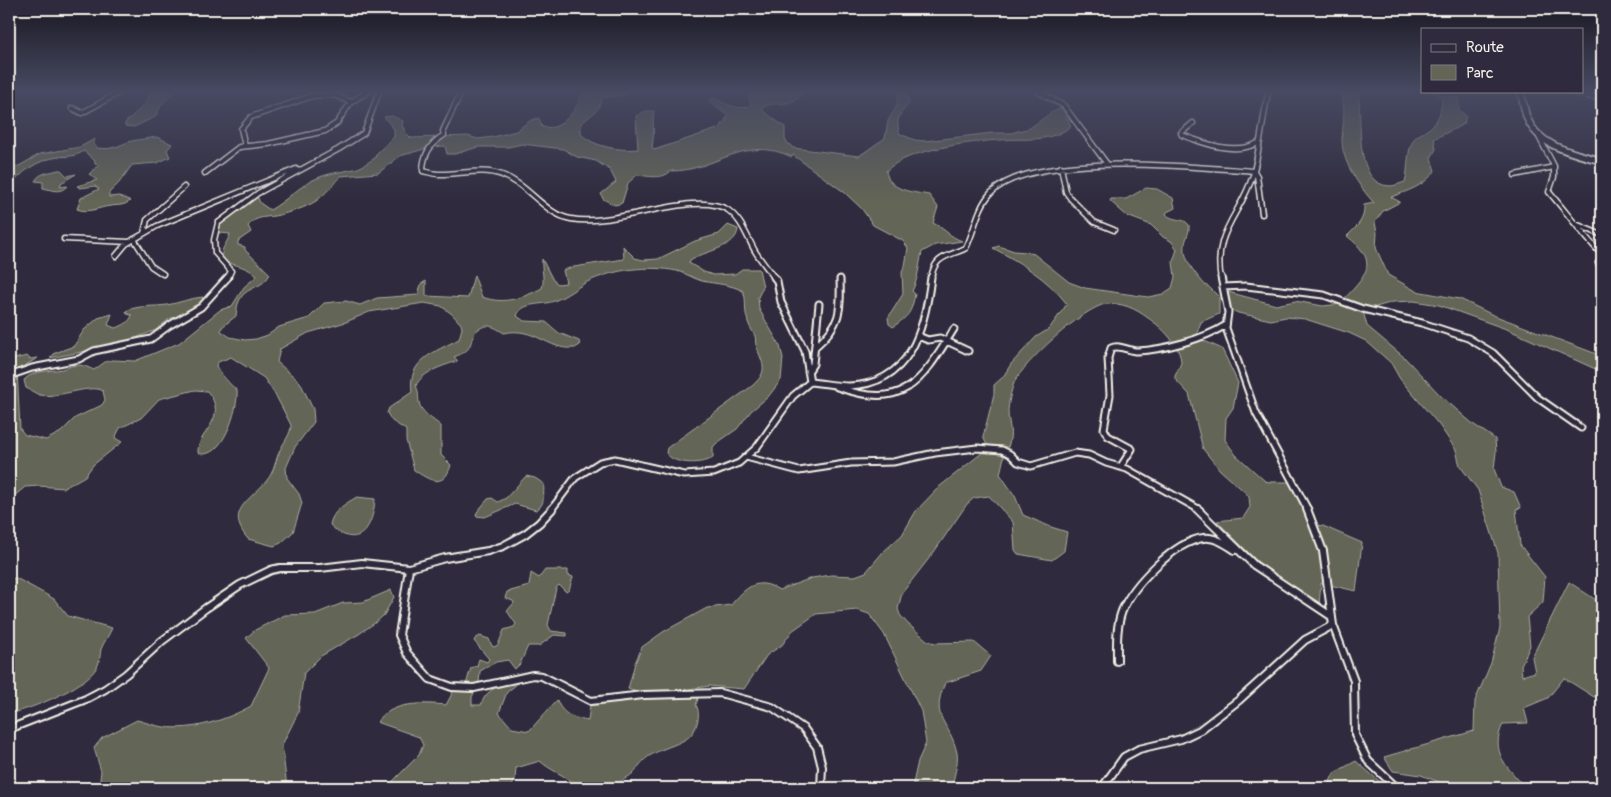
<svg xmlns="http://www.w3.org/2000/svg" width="1611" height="797" font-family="Pangolin,sans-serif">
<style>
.green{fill:#646557;stroke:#acaba0}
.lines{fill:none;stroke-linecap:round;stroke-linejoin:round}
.street-far2-casing{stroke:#f4f1e8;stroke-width:7}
.street-far1-casing{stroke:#f4f1e8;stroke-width:9}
.street-casing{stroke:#f4f1e8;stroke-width:10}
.secondary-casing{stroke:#f4f1e8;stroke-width:9}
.street-far2{stroke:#2f2a3d;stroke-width:4}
.street-far1{stroke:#2f2a3d;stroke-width:5}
.street{stroke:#2f2a3d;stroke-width:6}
.secondary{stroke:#2f2a3d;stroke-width:5.5}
</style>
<rect width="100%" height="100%" fill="#2f2a3d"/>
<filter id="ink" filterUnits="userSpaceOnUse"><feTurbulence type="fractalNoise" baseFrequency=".02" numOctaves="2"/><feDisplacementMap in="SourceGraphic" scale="10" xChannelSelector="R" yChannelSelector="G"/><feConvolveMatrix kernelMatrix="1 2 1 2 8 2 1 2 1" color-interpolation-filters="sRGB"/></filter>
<g filter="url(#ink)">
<path class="green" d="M150,92h20l1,3 -9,9 -7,13 -21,10 -9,-1v-3l22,-21z
M582,92h22l1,1 25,-1 -6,3 -22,3 -4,11 -17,15v10c13,13 39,17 57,15l-2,-33 10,-5h8c-2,12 1,23 -2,35l2,4 66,-22 8,-12 -19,-15 4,-3c12,5 26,14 38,7l-3,-11 1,-2h55c-13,16 -23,9 -40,14l-2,4 23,17v13l8,8 66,8 26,-18 3,-17 9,-15 1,-14h9l2,12c-10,10 -14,16 -9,30l15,6 10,1 67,-8h19l19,-5 22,-16 10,-4 9,18c-20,17 -46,12 -71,14 -30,2 -93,9 -114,31 3,20 27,21 43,24l9,12 -5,16c12,6 16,13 29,18l-27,4 -13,7c-3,13 -4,28 -10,39l3,3c-4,20 -6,21 -22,33l-4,-3 -1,-6 15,-24 -1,-22 3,-6 3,-18 -5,-7 -30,-16 -11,-16 -18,-17 -51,-37 -1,2c-49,-23 -75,14 -121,14 -9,9 -22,5 -34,4l-9,8 -6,20 -7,2 -12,-6 -2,-5 15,-12 -6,-12 -14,-9 -19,-4 -14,-8 -41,-5 -14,3h-30l-23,7h-8l-2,-8 -14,1 -31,9 -22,17 -37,3c-8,8 -16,19 -25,25 -11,7 -25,11 -37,14 -11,3 -23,0 -31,11l3,6 -13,9v4l7,2v3l25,24c-10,20 -32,8 -34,42l-14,11 -1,4 9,6 15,3 11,-1 12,-4 11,-8 30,-9 15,-15 22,-2 14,4 17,-7 41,-3 3,-11 5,-3v15l42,2 6,-23 8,22c22,8 41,1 60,-9 3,-10 -1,-18 0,-29l11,21 5,4 8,-1 -3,-13 11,-3 50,-8 -1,-13 12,12 8,2 15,-1 37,-18 24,-7 9,-9 10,4c-1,19 -34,22 -48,31l-1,3 15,9 9,3 22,-1 7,-5h17l4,18 -5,10 1,12 21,37 3,12 -2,22 -13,17 -17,14 -14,18 -20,14 -4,4v11c-12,7 -39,7 -47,-5l1,-5 85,-62c17,-15 11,-21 5,-38 -2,-4 -1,-8 -2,-12 -3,-6 -7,-11 -8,-18 -3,-9 0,-19 -4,-27 -13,-7 -27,-7 -41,-10 -8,-2 -16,-8 -25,-10 -30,-6 -62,-2 -90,11 -11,6 -20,14 -33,19 -12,5 -32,0 -37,15l7,5 22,1 13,11 20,8 1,4 -5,3c-27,3 -40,-22 -71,-15 -11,-7 -18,-11 -29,-1 -7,16 -3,18 -21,25l4,4c-13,4 -37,11 -42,25 3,6 2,10 3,16 1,10 15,18 22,24v29l10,10c-7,24 -21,16 -37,5l-8,-30v-10l-14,-9 -5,-8 2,-5 23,-16c-5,-32 23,-40 47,-53l3,-11 -1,-4 -9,-10 -11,-8 -17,-3 -55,9 -23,10 -38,11 -28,16 -3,13 23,20 13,27 1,13 -19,25 -9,21 1,10 12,16 3,9 -9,29 -12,11 -7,3 -26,-7c-26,-31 7,-40 22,-63 5,-8 6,-18 10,-26 4,-8 11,-16 11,-25l-15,-29 -12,-18 -33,-21 -13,5 -2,4c3,6 16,21 21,24 2,18 -15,72 -39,63 -2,-21 33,-34 9,-62l-12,-1 -36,9 -18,19 -21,10 -5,10 7,4 -29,23 -8,11 -21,12 -25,-2 -14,1 -12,10 -4,-2v-129l5,-7 13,-3 3,3 8,-1 -21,12 3,59 5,6 21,5 15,-8 14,-14 27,-13 3,-5 -2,-9c-11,-8 -46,8 -63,4 -4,-1 -9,-5 -14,-7l-2,-8c11,-11 24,-8 38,-11 6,-2 11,-4 16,-4 6,0 11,3 16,5l11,-8 7,-2 23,1 44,-18 41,-33 12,-4 12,-19 13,-11c-9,-9 -21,-11 -33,-14 -6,-13 3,-17 6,-28l-10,-1 -5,-4c9,-10 29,-32 43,-31l2,5 10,7c16,-9 28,-23 45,-31 13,-6 26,-7 39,-10 7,-1 14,-7 21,-11l1,-4 18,-17v-8l-10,-12 8,-1 11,5 -1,4 4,8 5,5 57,-2 10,3 15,-2 23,-6 15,-11 8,-2 3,9c3,0 9,1 12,0 11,-3 28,-24 28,-35z
M1341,92h17c5,24 -6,93 32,94 5,0 11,-3 15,-4 4,-14 1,-31 9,-43 3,-4 9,-6 13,-9 12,-8 15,-20 15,-34l-10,-4h24l3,8v10l7,6 -2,8 -30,15 2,10 -5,9 4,13c-11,15 -27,20 -44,26l9,5 -17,9 -8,11 2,11 -1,15 12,27 28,16 44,8 33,16 109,41v16l-93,-42 -70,-25 -25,-4 -21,1 -24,7 -26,-9c24,-25 37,-38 4,-64 11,-10 18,-17 17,-31l10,-2c-15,-17 -33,-42 -32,-65 1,-17 4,-30 -1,-46z
M157,137l15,7 -5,6 3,7 -13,6 -25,2 -13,18 -10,10v4l10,-1 10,4 1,1c-6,5 -12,4 -19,5 -12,1 -22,8 -34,3l4,-11 18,-9 -4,-3 -15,2 -3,-2 20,-6 -8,-6 10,-9 -4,-1v-3l-11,-10c-9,6 -16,5 -26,6 -21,3 -38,15 -49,32v-22l10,-1 21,-12 40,-7 15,-8 -1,5 3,4c20,3 24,-6 40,-8 7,-1 12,-2 20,-3z
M58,170h3l6,6 9,-2 -15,9 -1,4 7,-1c-7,8 -14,4 -24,2v-6l-8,-1c5,-9 14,-8 23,-11z
M1146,188l11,1 16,9 2,10 -8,4 -1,2c7,8 18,3 23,11 1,7 -3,12 -4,19 -2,17 11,30 21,42h2l11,11v17l-18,8 -4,11 3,6 22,10 16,34 -5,25 -7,10 -1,22 11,15 29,26 5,1h20l16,24 2,18 15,2 39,17 -6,48 -35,-8 -2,22 -60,-42 -42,-42 26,-3 7,-11 -1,-10 -3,-4 -26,-23 -17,-21 -14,-55 -14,-15v-3l6,-13c0,-17 -19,-36 -33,-45 -12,-9 -26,-16 -42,-14 -22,3 -83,59 -92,79 -3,8 -6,21 -6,30 1,13 5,20 0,34l-21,-2 -4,-8 11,-43v-9l9,-8 8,-13 25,-27 13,-8 18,-25c-20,-26 -46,-41 -74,-56l6,-2 15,5 12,1 8,2 35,28 16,6 63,9 15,-3 9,-6 3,-11 -2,-15 4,-13 -6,-8 -8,-4 -12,-12 -24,-9 -17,-15 1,-2h15z
M1228,292l48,13 19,-4 28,5 18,-2 22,7 4,15 38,32 36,38 32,28 22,15 1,13 -2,17 7,18 13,5 7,16 -5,1 4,36 25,32 -2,25 -16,15 3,29 -9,19 1,11 13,-4 -3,-15 37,-75 33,22v88l-8,5 -30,-19 -16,20 -24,10 4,15 -25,1c-14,29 5,44 23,64h-72l-33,-13 -28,-4 -9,-14 90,-26 1,-30 16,-38 9,-35 -2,-75 -20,-63 -18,-24 -4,-16 -17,-25 -39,-46 -9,-16 -25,-22 -17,-8 -44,-14 -19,-2 -15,3 -33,-7 -8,-4z
M203,297l-3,11 -31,11 -13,11 -38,15 -68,13 5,-5 19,-7 10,-16 14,-12 14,-4 -4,11 7,3c8,-2 15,-6 17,-13l-5,-1 -1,-3c12,-6 27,-4 41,-6 12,-2 23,-7 36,-8z
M988,451l13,2 3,4 -4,17 15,22 8,19 28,12 16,5 -3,19 -12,9 -34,-6 -3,-4 -2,-28 -24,-26 -15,2 -7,6 -33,48 -32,41 -4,16 2,6 8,9 20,17 7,2 39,-1 17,14 -10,15 -36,12c-16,37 5,37 12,70 2,10 -4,25 -5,35h-40l6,-27 8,-18 -5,-32 -37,-77 -15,-20 -12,-4 -41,4 -24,17 -10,14 -15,10 -23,34 -35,-3 -33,5 16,1 6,7 -2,6c6,10 0,28 -10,34 -11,7 -24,9 -35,16 -9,5 -12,12 -19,19 -6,5 -13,7 -18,14h-44l3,-5c-10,-9 -22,-12 -33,-22l-24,7 -1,12 -4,8h-125l33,-33 4,-10 -4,-8 -42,-15c15,-21 46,-19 69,-17l8,-15 10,1 7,-23 6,-2 2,-7 8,3 2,-3 -15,-18 1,-2 5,-3 9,3 3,7 2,1 4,-2 6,-15 10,-3 2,-3 -9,-13 7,-8 -1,-2 -8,-3 2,-6 22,-6 2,-13 8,5 6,-8h23v5l5,2 -4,13 -3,2 -7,-7 -3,3 -8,37 3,6 16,2v3l-13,-1 -15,11h-11l-8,18 -5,5 -7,-9 -12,2 -16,9 -1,12 -7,14v8h9c6,-19 23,-21 41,-25l-15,12 -8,21 13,15 17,3 28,-31c5,15 17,18 31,21l2,-16 32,-12h18l-12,-4 7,-26 7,-16 21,-15 44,-24 24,-3c14,-17 26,-29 48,-15l33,-12 19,-3 24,1 11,-4 17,-20 19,-17 14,-24 23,-24 44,-35z
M526,476l9,2 9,6c-1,10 2,21 -8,26l-21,-6 -30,13 -9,-1 1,-4 11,-13 4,-1 6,4 8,-4z
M357,497l18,2c-2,31 -18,52 -45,26 2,-14 16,-22 27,-28z
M16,578l38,21 14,17 44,12c-3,7 -8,14 -11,21 -1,6 -1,13 -4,18 -12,21 -66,42 -88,47v-135z
M391,590l3,7 -10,18 -8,7 -17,12 -38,22 -17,17 -6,40 -16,32 5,43h-188l2,-17 -7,-23 8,-10 35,-18c8,2 18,6 27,7 29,4 62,-7 87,-21l18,-38 -23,-30 9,-8 30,-15 30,-1 28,-11 20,-1z
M1356,761l31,27h-60l7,-15z"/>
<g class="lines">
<defs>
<path id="street-far2" d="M461,92l-18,39 1,4c-13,8 -21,20 -21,36 5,1 10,3 15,3 20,1 45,-7 64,1 27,10 42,39 69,44 43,9 125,-30 157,-9 14,10 19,27 27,41 6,10 14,19 20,28
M1039,92l25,14 43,58
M1569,92l33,7
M72,108l10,5 38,-21
M1193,123l-12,10 1,2c23,9 53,20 76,8
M1539,137l15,29v11l-5,15c18,21 34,43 53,63
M245,146l-4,-17 10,-12 61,-21 22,-1 17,7
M1061,167l5,25 5,7 23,23 20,8
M205,173l34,-26 29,-3 57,-13 12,-8 14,-21 16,-10
M1515,175l39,-8
M1578,225l24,10
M144,233l3,-13 37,-33
M64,239l65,3
M134,239l17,27 12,8
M116,256l10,-12 31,-18 139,-57
M1602,259l-4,4 4,7
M227,279l4,-8 -16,-18 -1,-13 4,-17 40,-30 81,-44 25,-16 15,-41
M931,279c3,-24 17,-22 35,-31 9,-18 11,-40 25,-55 42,-43 204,-26 263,-22l3,5 5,38
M1221,279c-9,-47 20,-64 32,-104 7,-27 10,-56 15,-83"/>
<path id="street-far1" d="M774,277l3,4 4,21 24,49 5,31
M1221,277l7,35 -2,16 30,85 52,97
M1223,287l23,-1 78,9 39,14 59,14 46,15 25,15 45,45 43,30
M918,336l10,4 12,-2 28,13
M815,347c26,-22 26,-36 25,-68
M808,372l5,-8 6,-60
M9,376l23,-8 47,-9 15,-8 57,-12 19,-14 31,-18 27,-30
M837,387c68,24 84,-5 117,-58
M746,457l53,14 52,-8 42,-1 42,-9 42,-5 25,2 8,4 8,8 13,4 44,-13 14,2 17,8 21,6 73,41
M1121,466l11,-17 -24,-13 -4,-7 6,-34 -2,-37 3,-10c9,-4 17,3 26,3 26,-1 67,-12 89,-26
M551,510l24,-32 25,-16 15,-3 69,16 30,-2 25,-10 18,-16 36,-51 17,-14c13,1 26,4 39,4 62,-2 76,-57 82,-109"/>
<path id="street" d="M1197,509l57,56 77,51
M1307,509l16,42 10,74 21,56 1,54 13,26 29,27
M409,568l-10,67 8,18 23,26 22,8 22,1 59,-13 9,1 49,25 52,-6 77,-2 52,14 32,22 13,18 5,20 -1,21
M1117,661c0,-16 -1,-34 5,-50 11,-26 52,-69 81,-73 11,-2 23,6 32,12
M9,729l77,-30 19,-10 21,-15 36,-33 44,-33 34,-23 31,-15 9,-2h40l42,-5 47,5 36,-10 43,-7 15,-5 22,-12 14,-11 13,-14
M1102,788l22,-31 15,-8 42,-10 19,-9 39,-30 66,-60 28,-15"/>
<path id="secondary" d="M1521,92c2,9 3,18 6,26 12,30 48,35 75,43"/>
</defs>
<use href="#street-far2" class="street-far2-casing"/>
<use href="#street-far1" class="street-far1-casing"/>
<use href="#street" class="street-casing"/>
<use href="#secondary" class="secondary-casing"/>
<use href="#street-far2" class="street-far2"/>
<use href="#street-far1" class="street-far1"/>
<use href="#street" class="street"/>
<use href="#secondary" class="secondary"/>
</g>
</g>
<linearGradient id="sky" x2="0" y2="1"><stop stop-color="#1a1722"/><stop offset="0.45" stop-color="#474a62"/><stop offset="1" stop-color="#474a62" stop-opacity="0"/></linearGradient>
<rect width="1611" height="203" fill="url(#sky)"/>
<rect width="1611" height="797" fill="none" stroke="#2f2a3d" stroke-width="30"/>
<rect x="15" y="15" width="1581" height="767" fill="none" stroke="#f4f1e8" stroke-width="2" filter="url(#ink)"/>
<rect x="1421" y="28" width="162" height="65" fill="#2f2a3d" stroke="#7e7a81"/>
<rect x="1431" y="44" width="25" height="8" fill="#2f2a3d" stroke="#7e7a81"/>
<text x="1466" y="52" font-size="15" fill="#f4f1e8">Route</text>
<rect x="1431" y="65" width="25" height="15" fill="#646557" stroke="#7e7a81"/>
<text x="1466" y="78" font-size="15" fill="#f4f1e8">Parc</text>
</svg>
